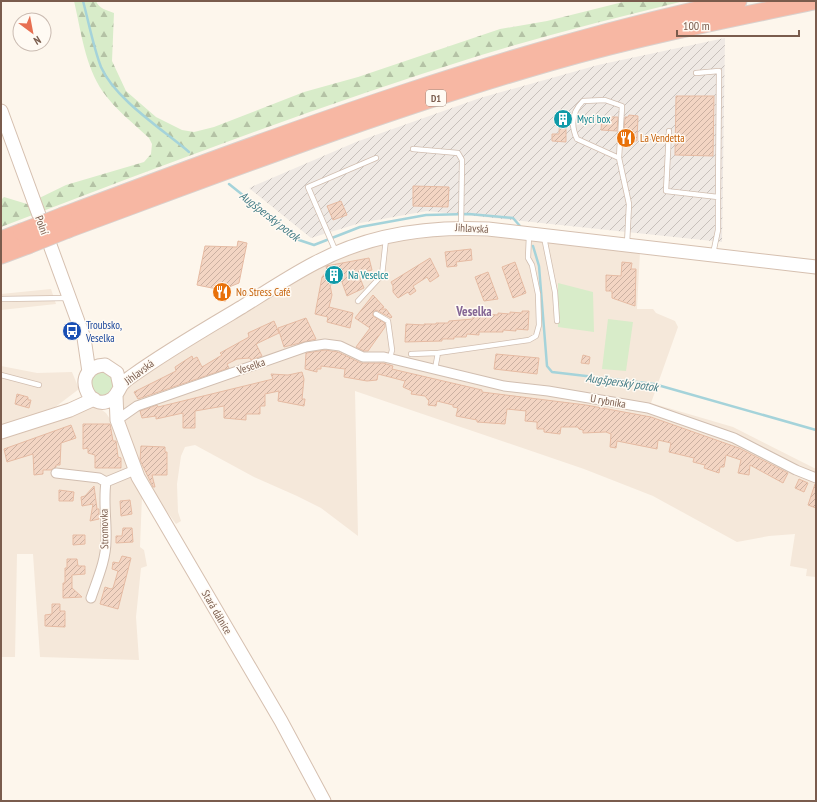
<svg xmlns="http://www.w3.org/2000/svg" width="817" height="802" font-family="'PT Sans Narrow',sans-serif">
<style>
.residential{fill:#f5e8da}
.industrial{fill:url(#industrial-furrows)}
.grass{fill:#d8ecc9}
.forest{fill:url(#forest-firs)}
.lines{fill:none;stroke-linecap:round;stroke-linejoin:round}
.stream{stroke:#a5d3da;stroke-width:2.5}
.building{fill:url(#building-hatch);stroke:#e6bba3}
.lane-casing{stroke:#d1beb0;stroke-width:6}
.street-casing{stroke:#d1beb0;stroke-width:11}
.secondary-casing{stroke:#d6c0b0;stroke-width:15}
.highway-casing{stroke:#dad1cd;stroke-width:19}
.lane{stroke:#fff;stroke-width:4.5}
.street{stroke:#fff;stroke-width:9}
.secondary{stroke:#fff;stroke-width:13}
.highway{stroke:#f7b7a3;stroke-width:17}
.highway-bridge-casing{stroke:#dad1cd;stroke-width:19;stroke-linecap:butt}
.highway-bridge{stroke:#f7b7a3;stroke-width:17}
.labels{text-anchor:middle;dominant-baseline:central;stroke-width:3;stroke-linejoin:round;paint-order:stroke}
.shield{fill:#fffaf3;stroke:#a28b7f;stroke-width:1}
.shield-label{font-size:10px;font-weight:bold;fill:#7a5c4d}
.culture-label{font-size:11px;fill:#0d838f;stroke:#fffaf3;text-anchor:start}
.food-label{font-size:11px;fill:#c56008;stroke:#fffaf3;text-anchor:start}
.street-label{font-size:11px;fill:#7a5c4d;stroke:#fffaf3}
.transit-label{font-size:11px;fill:#164399;stroke:#fffaf3;text-anchor:start}
.water-label{font-size:12px;font-style:italic;fill:#437c86;stroke:#fffaf3}
.quarter-label{font-size:13px;font-weight:bold;fill:#846695;stroke:#fffaf3}
</style>
<defs>
<pattern id="industrial-furrows" width="10" height="10" patternUnits="userSpaceOnUse"><rect width="10" height="10" fill="#efe9e4"/><path d="M-1 1l2-2M0 10L10 0M9 11l2-2" fill="none" stroke="#c7c0bb"/></pattern>
<pattern id="forest-firs" width="22" height="20" patternUnits="userSpaceOnUse"><rect width="22" height="20" fill="#d8ecc9"/><path d="M5 1l3.5 6h-7zM16 11l3.5 6h-7z" fill="#b4c2a5"/></pattern>
<pattern id="building-hatch" width="6" height="6" patternUnits="userSpaceOnUse"><rect width="6" height="6" fill="#f3d5c3"/><path d="M-1 1l2-2M0 6l6-6M5 7l2-2" fill="none" stroke="#cab0a1"/></pattern>
</defs>
<rect width="100%" height="100%" fill="#fdf6ec"/>
<path class="residential" d="M458,236l51,1 131,15 -3,57h16l3,4 19,8 3,6 -27,76 82,24 83,42v108l-10,-1 1,-7 -17,-3 5,-32 -26,2 -32,6 -84,-46 -69,-27 -229,-78 3,145 -37,-28 -24,-12 -43,-19 -59,-32 -10,2 -4,9 -4,28 1,28 3,9 -5,3 -33,-45 -25,-76 12,-22 52,-29 59,-39 88,-52 48,-16 38,-7z
M51,289l5,15 -55,6v-16z
M1,366l36,7 35,-1 7,17 -25,19 -53,19z
M95,405l11,8 4,6 32,77 -2,51 4,3 3,16 -6,2 -5,49 3,43 -99,-3 -7,-103h-16l-2,103h-14v-219z"/>
<path class="industrial" d="M725,38l-3,204 -295,-31 -67,12 -49,15 -62,-50 107,-46 124,-44 118,-33z"/>
<path class="grass" d="M558,283l35,9 1,40 -36,-5z
M608,319l25,3 -7,49 -24,-2z
M91 384a12 12 0 1 1 24 0a12 12 0 1 1-24 0Z"/>
<path class="forest" d="M74,1h22c3,8 11,9 18,12l-2,48 14,30 30,26 26,13 12,2 20,-5 90,-35 54,-15 142,-48 47,-8 80,-20h57c-69,17 -138,34 -206,55 -161,50 -319,111 -477,171v-27l3,-3 23,7 39,-19 78,-23 7,-8 1,-10 -3,-6c-16,-15 -33,-28 -46,-46 -18,-26 -22,-61 -29,-91z"/>
<g class="lines">
<path class="stream" d="M83,1c6,22 10,45 18,66 14,32 61,62 88,85
M229,184l70,56 15,5 46,-18 66,-12 43,-1 44,4 7,8
M533,246l6,20 8,100 5,6 102,12 162,46"/>
</g>
<path class="building" d="M676,96h38l-1,60 -38,-1z
M560,110l6,1v31l-14,-1v-7h7z
M629,115l9,1 -1,25h-9v-10h-4l1,-14h3z
M602,117h16l-1,14 -16,-1z
M413,186l36,1 -1,20 -35,-1z
M341,201l6,14 -14,5 -6,-14z
M238,241l9,2 -8,40 -15,6 1,13 -8,-13 -20,-4 8,-39 32,1z
M471,249l1,11 -16,2 1,4 -10,1 -2,-15z
M369,258l3,12 -14,3 6,15 -17,8 -9,-25 -3,13 -5,1 2,10 -3,12 24,6 -3,15 -23,-6 1,-5 -13,-3 7,-37 5,-6 -1,-5z
M430,258l9,18 -9,6 -3,-5 -14,9 3,5 -6,4 -2,-3 -10,6 -5,-6v-6l-2,-4z
M515,262l11,31 -13,5 -11,-31z
M622,262l10,1 -1,6h5l-1,37 -23,-8v-7h-6v-16l15,1z
M488,272l10,27 -14,2 -9,-24z
M373,295l11,12 -3,2h5l6,8 -1,1 -15,-8 -3,2v4l12,7v4l-17,24h-4l-8,-4 14,-19 -15,-10z
M522,311h7l-1,19 -12,-1v2l-13,-1v2h-24v3l-12,-1 -1,3h-12v2h-12v2l-37,1 1,-18 18,1v-1h12v-1h12l1,-2 24,-2v-3l12,1v-3l13,1v-2l12,1v-2l12,1z
M306,318l10,21 -32,8 -6,-19z
M274,321l5,12 -23,11 6,12 -11,4 -1,-2 -13,1 -10,5 2,4 -91,31 -4,-7 42,-21 -1,-4 17,-11 1,3 4,-2 5,10 20,-12 -2,-2 29,-16 -1,-4z
M325,350l13,2 23,11h22l10,3 -1,3 90,21v2l104,13 65,12 88,31 49,25 -5,10 -33,-18 -1,10 -11,-2 3,-13 -15,-5 -2,12h-4l-1,6 -15,-5 1,-3 -12,-3 1,-4 -25,-6 2,-9 -13,-3 -1,9 -40,-8 -1,7 -6,-1 1,-13 -5,-2 -23,1v-3l-4,-1 -1,-2h-17l-1,7 -16,-2v-3h-7v-7l-12,-1 1,-10 -19,-2 -2,15 -28,-2v-2l-21,-4 2,-8 -5,-1v-2l-16,-4 -1,5 -8,-1 1,-4 -4,-5 -14,-2 1,-3 -9,-4 2,-6 -27,-7 -1,6 -10,1 -23,-4 1,-8 -24,-3v3h-4v3l-12,-3 1,-16z
M496,354l43,4 -2,16 -43,-5z
M583,355l7,2 -1,7 -8,-1z
M302,372l2,7 -2,20h3l-1,7 -26,-5 1,-10 -14,3v12h-5v8h-14v6l-22,-2v-12l-29,5v17h-12v-15l-27,6v-3l-14,2 -2,-7 17,-6 1,2 115,-28 -2,-5 17,1z
M17,394l11,3v3h3l-2,8 -14,-4z
M83,424h27l3,17h3l2,16 3,1v10h-26v-13l-7,-2v-5l-5,1z
M71,425l5,13 -15,5 -1,22h-4v2l-5,3h-8v4l-9,1 -1,-21 -26,8 -3,-13z
M141,446l24,1v5h2v23h-15l3,12h-2l-13,-27z
M799,479l9,4 -4,9 -9,-4z
M815,484h1v24l-8,-3z
M94,486l3,23h2v10l-9,2 3,-17 -11,2 -1,-9 4,-1z
M59,490l15,2 -1,9h-14z
M130,500l2,14 -11,2 -1,-15z
M123,528h9l1,14 -17,1v-7h6z
M73,535h12v9l-12,1z
M122,556l9,2 -13,51 -18,-5 5,-17 6,2 2,-1 5,-17 -6,-2 1,-7 6,1z
M67,559h10l1,7h7v8l-13,1v13l10,9 -19,1v-15h2v-15h2z
M52,604h8v7h5v16l-20,-1v-11l7,-1z"/>
<g class="lines">
<defs>
<path id="lane" d="M696,73l23,-2 -1,126
M669,131l-3,60 52,6v33l-5,24
M413,149l45,4 4,7 -1,67
M619,158l3,-52 -17,-6 -22,1c-11,11 -13,23 -6,38l42,19 10,46 -2,40
M544,237l11,55 2,29
M336,252l-28,-65 68,-29
M1,299l67,-1
M358,301l24,-26 4,-36
M376,314l12,7 4,29 -2,8
M411,354l27,-1
M435,369l3,-16 91,-13 7,-4 3,-11 -1,-31 -6,-29 -4,-7 1,-22
M1,375l38,10"/>
<path id="street" d="M117,420l20,-14 169,-59 19,-3 15,2 23,11h21l120,29 44,5 100,17 86,30 62,32 20,8
M56,473l43,5 7,4
M106,482l29,-12
M91,598c6,-18 15,-38 15,-57 1,-20 -3,-39 0,-59"/>
<path id="secondary" d="M1,111l83,227 5,34
M120,387l-3,-14 -12,-8c-36,2 -17,50 7,34 5,-4 6,-8 9,-13 2,-4 7,-7 11,-10 35,-25 73,-47 110,-69 24,-15 48,-31 73,-44 54,-29 113,-37 173,-34l328,38
M116,395l1,25 21,57 143,244 43,80
M1,432l69,-22 24,-11"/>
<path id="highway" d="M63,216c222,-83 443,-166 675,-215
M68,229c160,-59 319,-120 482,-167 87,-25 176,-43 264,-61
M1,240l21,-8
M1,255l27,-10"/>
</defs>
<use href="#lane" class="lane-casing"/>
<use href="#street" class="street-casing"/>
<use href="#secondary" class="secondary-casing"/>
<use href="#highway" class="highway-casing"/>
<use href="#lane" class="lane"/>
<use href="#street" class="street"/>
<use href="#secondary" class="secondary"/>
<use href="#highway" class="highway"/>
<defs>
<path id="highway-bridge" d="M22,232l41,-16
M28,245l40,-16"/>
</defs>
<use href="#highway-bridge" class="highway-bridge-casing"/>
<use href="#highway-bridge" class="highway-bridge"/>
</g>
<defs>
<symbol id="building-disc" viewBox="-11 -11 22 22"><circle r="9.5" fill="#0f9aa8" stroke="#fffaf3"/><path d="M-4-6H4V6H1V3H-1V6H-4ZM-2.5-4.3h1.7v1.8h-1.7ZM.8-4.3h1.7v1.8H.8ZM-2.5-1h1.7V.8h-1.7ZM.8-1h1.7V.8H.8Z" fill="#fff"/></symbol>
<symbol id="restaurant-disc" viewBox="-11 -11 22 22"><circle r="9.5" fill="#e8710a" stroke="#fffaf3"/><path d="M-5-6h1v4h1v-4h1v4h1v-4h1v5L-1.5 .5V6h-2V.5L-5-1ZM5-6V6H3V1.5H1.5Q1.5-4 5-6Z" fill="#fff"/></symbol>
<symbol id="bus-disc" viewBox="-11 -11 22 22"><circle r="9.5" fill="#1a4fb4" stroke="#fffaf3"/><path d="M-5-6H5V4H4V6H2V4H-2V6H-4V4H-5ZM-3.5-4V0h7V-4ZM-3.5 1.2v1.5H-2V1.2ZM2 1.2v1.5H3.5V1.2Z" fill="#fff"/></symbol>
</defs>
<g fill-rule="evenodd">
<use href="#building-disc" x="552" y="108" width="22" height="22"/>
<use href="#restaurant-disc" x="615" y="127" width="22" height="22"/>
<use href="#building-disc" x="323" y="264" width="22" height="22"/>
<use href="#restaurant-disc" x="211" y="281" width="22" height="22"/>
<use href="#bus-disc" x="61" y="320" width="22" height="22"/>
</g>
<g class="labels">
<rect class="shield" x="426" y="90" width="20" height="16" rx="3"/>
<g class="shield-label">
<text x="436" y="98">D1</text>
</g>
<g class="culture-label">
<text x="577" y="119">Mycí box</text>
<text x="348" y="275">Na Veselce</text>
</g>
<g class="food-label">
<text x="640" y="138">La Vendetta</text>
<text x="236" y="292">No Stress Café</text>
</g>
<g class="street-label">
<text transform="translate(42 225) rotate(70)">Polní</text>
<text transform="translate(472 228) rotate(3)">Jihlavská</text>
<text transform="translate(251 366) rotate(-19)">Veselka</text>
<text transform="translate(139 372) rotate(-37)">Jihlavská</text>
<text transform="translate(608 401) rotate(10)">U rybníka</text>
<text transform="translate(104 529) rotate(-91)">Stromovka</text>
<text transform="translate(217 612) rotate(60)">Stará dálnice</text>
</g>
<g class="transit-label">
<text x="86" y="325">Troubsko,<tspan x="86" dy="13">Veselka</tspan></text>
</g>
<g class="water-label">
<text transform="translate(270 216) rotate(38)">Augšperský potok</text>
<text transform="translate(622 382) rotate(8)">Augšperský potok</text>
</g>
<g class="quarter-label">
<text x="474" y="311">Veselka</text>
</g>
</g>
<rect width="817" height="802" fill="none" stroke="#7a5c4d" stroke-width="4"/>
<g transform="translate(32 32) rotate(148)"><circle r="19" fill="#fffaf3" stroke="#cabbb1"/>
<path d="M0-3L7 15L0 10L-7 15Z" fill="#e76f51"/>
<text y="-6" font-size="11" font-weight="bold" text-anchor="middle" fill="#7a5c4d">N</text>
</g>
<path d="M677 30v6h122v-6" fill="none" stroke="#7a5c4d" stroke-width="2"/>
<text x="683" y="30" font-size="12" fill="#7a5c4d" stroke="#fffaf3" stroke-width="3" paint-order="stroke">100 m</text>
</svg>
